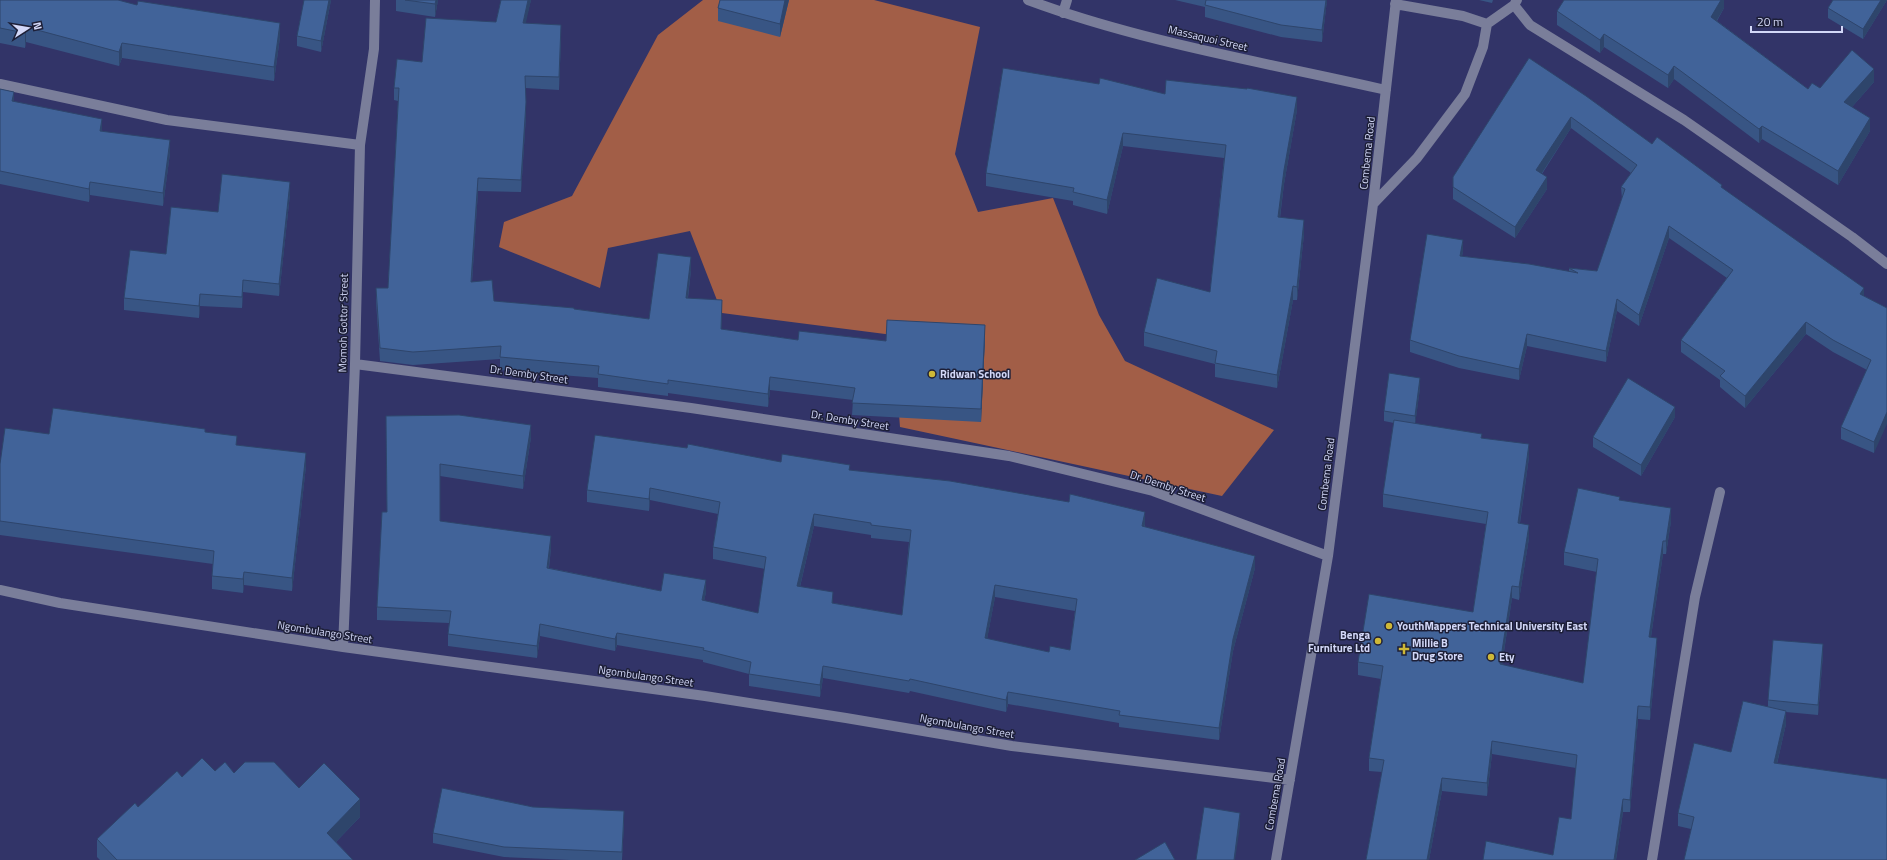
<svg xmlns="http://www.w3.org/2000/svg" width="1887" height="860" font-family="'Titillium Web',sans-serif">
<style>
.forest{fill:#a25e47}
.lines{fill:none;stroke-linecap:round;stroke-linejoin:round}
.minor{stroke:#7a7e9a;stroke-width:10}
.wall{fill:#385584;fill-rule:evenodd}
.shaded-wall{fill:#2e456b}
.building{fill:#416399;stroke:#2e456b;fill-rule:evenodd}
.poi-dot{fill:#ceb837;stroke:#1d1f37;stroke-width:1.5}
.labels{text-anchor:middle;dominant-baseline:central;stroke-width:3;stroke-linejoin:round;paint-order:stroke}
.street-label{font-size:11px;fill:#d3d8f8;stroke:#1d1f37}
.poi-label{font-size:11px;font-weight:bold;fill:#d3d8f8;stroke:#1d1f37;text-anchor:start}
</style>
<rect width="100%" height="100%" fill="#323468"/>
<path class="forest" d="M703,0h171l106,27 -25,127 23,58 75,-14 46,117 26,46 149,69 -52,66 -322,-69 -7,-92 -171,-22 -32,-82 -82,17 -8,40 -101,-41 5,-25 68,-26 86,-161z"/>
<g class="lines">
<path class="minor" d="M1028,0c113,42 240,63 358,90
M1395,4l68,12 24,8
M1514,5l16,20 154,95 168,117 35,27
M1063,13l4,-13
M1487,24l27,-19 3,-5
M0,84l167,36 193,25
M1373,204l44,-46 48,-64 18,-47 4,-23
M355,364l336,44 318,48 144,35 175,65
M0,590l60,13 283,44 362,49 141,22 166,28 278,34
M343,647l12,-283 5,-219 14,-96 1,-49
M1276,860l52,-304 45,-352 23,-204
M1652,860l43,-263 25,-105"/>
</g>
<path class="wall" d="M0,0l137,5 143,32 -6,44 -152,-23 -3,8 -93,-24 -1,6 -25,-5z
M331,0l-10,52 -24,-6v-10z
M396,0h42l-3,17 -39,-6z
M501,0h30l-6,23 36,15 -2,52 -34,-2 1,27 -5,77 -43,-1 -6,91 22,19 80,8 75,10 42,-49 -3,28 34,15 -1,16 77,11 88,1 99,-3 -4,84 -129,-7 1,-15 -83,-10 -2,17 -100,-14v3l-70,-9v-9l-98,-8v-11l-87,6 -33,-4 -4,-60v-13h12l10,-187 -4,-1v-12l28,-26 74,-40z
M789,0l-9,37 -62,-16v-13z
M1175,0h152l-5,42 -41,-5 -76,-20v-10z
M1479,0h14l-1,3z
M1724,0v8l-7,13 91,68 66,-7 -22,25 18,24 -32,54 -76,-46 -3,4 -85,-64 -6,9 -64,-41 -4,6 -43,-28v-14z
M1833,0h54l-24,39 -35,-21v-10z
M1529,58l123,86 70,44 142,108 23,12 -13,145 -33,-14v-12l26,-57 -34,-18 -27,-18 -61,74 -25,-21v-7l-39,-28v-12l46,-62 -58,-40 -30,88 -22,-15 -11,51 -79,-16 -8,34 -60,-12 -49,-16v-12l53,-89 -1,5 107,16v-4l28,3 25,-72 -1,-12 10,-14 -60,-45 -29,46 5,15 -32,49 -62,-39v-22z
M1099,84l66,10 132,16 -13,74 -4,34 24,16 -7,66h-4l-16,88 -62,-11v-13l-71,-18v-14l66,-40 14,-134 -101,-12 -16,68 -34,-9v-4l-87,-15v-13z
M0,89l14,13 156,51 -7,53 -73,-11 -1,7 -89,-18z
M290,194l-11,102 -36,-4 -1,16 -42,-2 -1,12 -75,-8v-12l94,-86z
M1420,388l-5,36 67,14 47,19 -9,66 9,15 -10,62 -7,-2 -10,67 81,18 14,-111 -33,-7v-13l56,-52 51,21 -5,33h-3l-12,83 6,13 -7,70 -12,-1 -8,93h-7l-7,48h-133l70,-5 18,-36 5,-51 -84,-14 -5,42 -45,-5 -13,69h-63l16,-88 -13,-1v-13l12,-79 -23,-4v-13l115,-50 13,-88 -103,-17v-13l11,-71 -10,-2v-10z
M386,416l145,21 -8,52 -83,-13v45l111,27 -2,20 112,23 45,1 -2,9 54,12 7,-44 -52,-10v-12l5,-33 -68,-14 -1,11 -62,-9v-12l194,-28 69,8 295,54v3l110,41 -22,83 -14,89 -100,-13v-4l-111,-19 -2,8 -96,-21 -1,2 -86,-15 -3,19 -71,-11v-12l-46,-12v-2l-86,-15 -2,6 -75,-15 -3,22 -89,-12v-12l1,-11 -72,-3v-13l10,-95zM814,526l57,9v3l38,4 -7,73 -69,-12 -33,-16zM995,597l80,14 -5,39 -21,2 -62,-13z
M1675,417l-34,59 -48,-29v-10z
M205,432l32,13 69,21 -14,125 -48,-6 -1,8 -31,-4v-13l1,-12 -213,-29v-71z
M1823,654l-5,61 -32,-3v12l-9,40 -86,65 -13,-3v-13l53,-61 37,-45v-7z
M215,771l19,2 65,15 61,29 -24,25 17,18h-253l-3,-3v-18l41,-32 44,-30z
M533,807l91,14 -2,39h-52l-66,-3 -71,-14v-10z"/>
<path class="shaded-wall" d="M329,0h2l-10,52v-11z
M436,0h2l-3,17v-13z
M528,0h3l-8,36v-13z
M785,0h4l-9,37v-13z
M1326,0h1l-5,42v-12z
M1721,0h3v8l-13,22v-13z
M1881,0h6l-24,39v-10z
M280,23v14l-6,44v-14z
M561,25v13l-2,52v-13z
M26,27v15l-1,6v-15z
M1604,34v13l-4,6v-13z
M122,43v15l-3,8v-14z
M1674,66v13l-6,9v-13z
M1874,69v13l-30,34v-14z
M14,92v13l-2,-4z
M1297,97v13l-13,74 -6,47v-14l6,-47z
M526,102v13l-5,77v-12z
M1571,117v11l-35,54v-12z
M1870,118v13l-32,54v-14z
M102,119v13l-2,-1z
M1762,126v13l-3,4v-14z
M1123,133v13l-16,68v-14z
M170,140v13l-7,53v-13z
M1547,177v12l-32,49v-11z
M478,178v13l-7,103v-12z
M90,182v13l-1,7v-13z
M290,182v12l-11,102v-12z
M1304,220v14l-7,66v-13z
M1669,226v12l-30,88v-11z
M1463,240v11l-3,17v-12z
M691,257v13l-5,41v-13z
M243,280v12l-1,16v-11z
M1293,286v14l-16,88v-13z
M1864,288v11l-4,-5z
M200,294v12l-1,12v-12z
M1617,299v12l-11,51v-11z
M722,300v13l-1,29v-13z
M1806,322v12l-61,74v-12z
M985,325v13l-4,84v-13z
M1527,334v12l-8,34v-11z
M770,377v13l-2,17v-13z
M1420,378v10l-5,38v-10z
M1675,407v10l-34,59v-11z
M1887,412v12l-13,29v-11z
M531,425v12l-8,52v-13z
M1529,444v13l-11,78v-12z
M306,453v13l-14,125v-13z
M650,488v12l-1,11v-12z
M1671,508v13l-5,33v-13z
M1145,512v12l-3,14v-12z
M814,514v12l-17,73v-13z
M1529,525v13l-10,62v-13z
M551,536v12l-4,32v-12z
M1663,541v13l-14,96v-13z
M1255,556v12l-22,83 -14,89v-12l14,-89z
M244,572v13l-1,8v-14z
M706,580v12l-4,20v-12z
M995,585v12l-10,53v-12z
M1512,586v12l-12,79v-13z
M833,592v12l-1,-1z
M540,624v12l-3,22v-12z
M617,633v12l-2,6v-12z
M1657,638v12l-7,70v-13z
M1823,644v10l-5,61v-10z
M823,666v12l-3,19v-12z
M1008,692v12l-2,8v-12z
M1638,706v13l-8,93v-12z
M1786,711v13l-12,52v-13z
M1492,741v13l-5,42v-13z
M1442,778v13l-13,69h-2z
M360,799v18l-33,34v-18z
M1623,799v13l-7,48h-2z
M624,811v10l-2,39v-8z
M1240,813v13l-5,34h-1z"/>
<path class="building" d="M0,0h118l19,5 1,-4 142,22 -6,44 -152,-24 -3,9 -93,-25 -1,6 -25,-5z
M304,0h25l-8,41 -24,-5z
M405,0h31l-1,4z
M501,0h27l-5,23 38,2 -2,52 -34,-1 1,26 -5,78 -43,-2 -7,104 21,-2 2,21 80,7v1l75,10 9,-66 33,4 -5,41 36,2 -1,29 77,11 1,-9 87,10 1,-21 98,5 -4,84 -129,-6 3,-15 -85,-11 -2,17 -100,-14v4l-70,-10 1,-8 -99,-9 1,-11 -88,6 -33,-4 -4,-60h12l11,-200h-5l3,-29 25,3 4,-44 70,4z
M720,0h65l-5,24 -62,-16z
M1206,0h120l-4,30 -41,-5 -76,-20z
M1564,0h157l-10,17 97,72 4,-6 8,5 32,-38 22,19 -30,33 26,16 -32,53 -76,-45 -3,3 -85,-63 -6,9 -64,-41 -4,6 -43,-29z
M1833,0h48l-18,29 -35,-21z
M1529,58l57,38 66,48 5,-7 65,48 -1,2 143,101 -4,6 27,14v104l-13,30 -33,-15 30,-67 -38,-20 -27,-18 -61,74 -25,-20 5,-5 -44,-31 52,-70 -64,-44 -30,89 -22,-16 -11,52 -79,-17 -8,35 -60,-13 -49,-16 17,-106 36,6 -3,16 69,8 49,9 -9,-5 28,3 28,-82 -4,-2 16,-22 -66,-48 -35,53 11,7 -32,50 -62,-40v-10z
M1003,68l96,16 1,-6 65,16 1,-14 81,9v-1l50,9 -13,73 -6,47 26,3 -7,67 -4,-1 -16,89 -62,-12 2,-12 -73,-19 13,-54 53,14 16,-147 -103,-12 -16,67 -34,-8 1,-4 -88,-15z
M0,89l14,3 -2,9 90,18 -2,12 70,9 -7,53 -73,-11 -1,7 -89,-18z
M222,174l68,8 -11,102 -36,-4 -1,17 -42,-3 -1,12 -75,-8 6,-48 36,4 5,-47 47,5z
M1389,373l31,5 -5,38 -31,-5z
M1628,378l47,29 -34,58 -48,-28z
M53,408l152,21v3l32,4 -1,9 70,8 -14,125 -48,-6 -1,7 -31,-3 2,-25 -214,-30v-57l5,-36 44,6z
M459,415l72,10 -8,51 -83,-12v57l111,15 -4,32 114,23 3,-18 42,7 -4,20 56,13 8,-56 -53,-10 7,-45 -70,-14 -1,11 -62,-9 8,-55 92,13 1,-4 93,18 1,-8 68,11 -1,5 101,11 119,21 1,-8 75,18 -3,14 113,30 -22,83 -14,89 -100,-13 1,-4 -112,-19 -2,8 -96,-21 -1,2 -86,-15 -3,19 -71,-11 2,-12 -48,-12 1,-2 -87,-15 -2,6 -75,-15 -3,22 -89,-12 3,-23 -74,-4 5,-95h5l-1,-96zM814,514l57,9v2l40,5 -9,85 -70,-12 1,-11 -36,-6zM995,585l82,14 -7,51 -20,-4 -1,6 -64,-14z
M1394,420l88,14 -1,4 48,6 -11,79 11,2 -10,62 -7,-1 -12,78 83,19 15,-124 -34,-7 14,-64 42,9 -1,3 52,8 -5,33h-3l-14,96 8,1 -7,69 -12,-1 -8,94 -7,-1 -9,61h-131l3,-19 67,14 6,-38 12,2 6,-64 -85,-14 -5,42 -45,-5 -15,82h-61l18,-100 -15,-2 14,-92 -25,-4 11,-68 104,18 15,-100 -105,-18z
M1773,640l50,4 -5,61 -50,-5z
M1743,701l43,10 -12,52 113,16v81h-203l10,-43 -16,-4 16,-70 37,9z
M202,758l13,13 10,-9 9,11 11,-11h29l25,26 25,-25 36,36 -33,34 26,27h-236l-20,-21 38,-36 3,4 39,-36 5,6z
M442,788l91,19 91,4 -2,41 -118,-5 -71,-14z
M1204,807l36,6 -6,47h-38z
M1165,842l10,18h-40z"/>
<g class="poi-dot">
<circle cx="932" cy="374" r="4"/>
<circle cx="1389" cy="626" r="4"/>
<circle cx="1378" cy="641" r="4"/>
<path d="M1402 643h4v4h4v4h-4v4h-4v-4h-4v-4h4z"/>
<circle cx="1491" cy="657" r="4"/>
</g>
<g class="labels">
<g class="street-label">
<text transform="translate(1208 38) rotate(13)">Massaquoi Street</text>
<text transform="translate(1367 153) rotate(-84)">Combema Road</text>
<text transform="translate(343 323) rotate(-89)">Momoh Gottor Street</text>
<text transform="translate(529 374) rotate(8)">Dr. Demby Street</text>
<text transform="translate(850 420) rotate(9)">Dr. Demby Street</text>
<text transform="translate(1326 474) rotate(-83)">Combema Road</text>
<text transform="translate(1168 486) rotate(18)">Dr. Demby Street</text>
<text transform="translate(325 632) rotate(9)">Ngombulango Street</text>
<text transform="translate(646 676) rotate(8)">Ngombulango Street</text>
<text transform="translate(967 726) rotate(10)">Ngombulango Street</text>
<text transform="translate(1275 794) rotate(-80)">Combema Road</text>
</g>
<g class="poi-label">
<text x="940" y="374">Ridwan School</text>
<text x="1397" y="626">YouthMappers Technical University East</text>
<text x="1370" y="635" text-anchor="end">Benga<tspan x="1370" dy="13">Furniture Ltd</tspan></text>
<text x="1412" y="643">Millie B<tspan x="1412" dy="13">Drug Store</tspan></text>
<text x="1499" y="657">Ety</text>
</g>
</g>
<g transform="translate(28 28) rotate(78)" stroke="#1d1f37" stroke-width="3" paint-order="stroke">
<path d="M0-3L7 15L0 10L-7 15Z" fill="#d3d8f8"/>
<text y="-6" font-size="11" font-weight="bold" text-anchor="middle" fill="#d3d8f8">N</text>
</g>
<path d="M1751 26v6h91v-6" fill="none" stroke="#d3d8f8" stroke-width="2"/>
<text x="1757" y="26" font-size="12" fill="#d3d8f8" stroke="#1d1f37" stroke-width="3" paint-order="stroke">20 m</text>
</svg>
